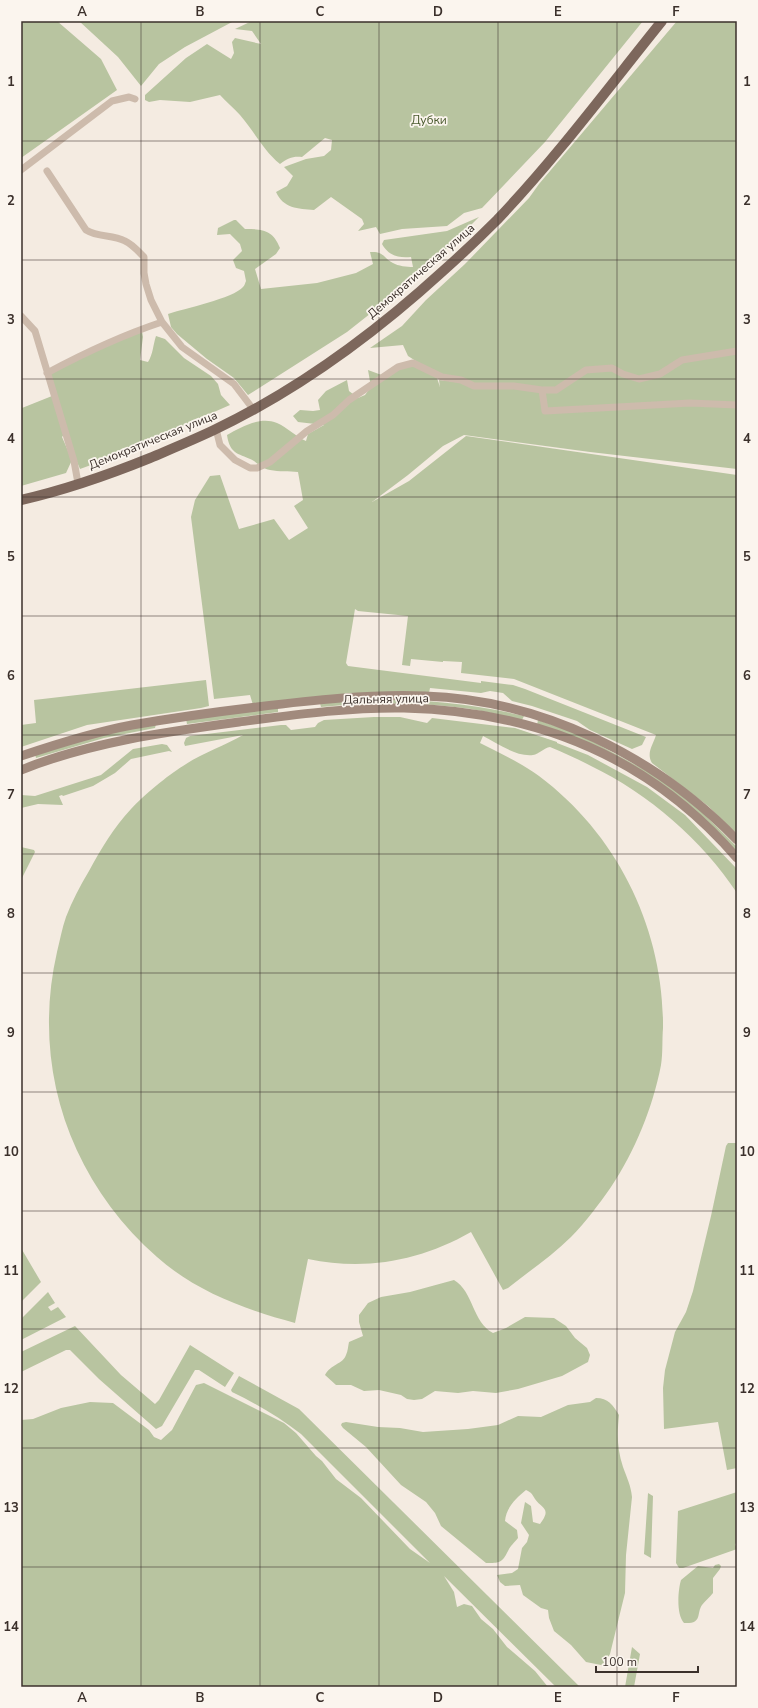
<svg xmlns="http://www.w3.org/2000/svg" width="758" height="1708" font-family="'Nunito Sans',sans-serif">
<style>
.green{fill:#b8c4a0}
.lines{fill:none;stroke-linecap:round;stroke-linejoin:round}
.street{stroke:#cdbbac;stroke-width:7}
.secondary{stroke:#a18a7d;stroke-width:9}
.primary{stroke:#7d675c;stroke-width:10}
.grid{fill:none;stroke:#3b302b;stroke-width:1;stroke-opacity:0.55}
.labels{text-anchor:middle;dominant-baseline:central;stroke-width:3.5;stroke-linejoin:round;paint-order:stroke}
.park-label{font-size:12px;fill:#4a5a2e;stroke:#fbf5ee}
.street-label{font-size:12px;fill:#3b302b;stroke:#fbf5ee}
.neatline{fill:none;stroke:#3b302b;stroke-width:1.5}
.grid-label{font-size:13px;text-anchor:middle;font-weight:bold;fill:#3b302b}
</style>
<rect width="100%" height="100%" fill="#f4ebe1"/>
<path class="green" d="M21,21h36l44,38 16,31 -96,68z
M79,21h155l-49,26 -26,17 -18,22 -23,-29z
M252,21h391l-98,121 -63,66 -18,5 -17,13 -45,3 -22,5 -4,-7 -18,4 6,-7 -2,-5 -31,-22 -17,13c-16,-1 -31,-2 -38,-18l11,-6 6,-10 -9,-9 22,-8 18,-3 7,-6 1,-10 -7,-2 -23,19c-9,-1 -14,1 -22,7 -17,-14 -26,-33 -40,-49 -6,-7 -14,-13 -20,-20l-30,7 -30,-2 -11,2 -4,-2v-5l41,-37 21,-14 24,15 3,-6 -2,-11 3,-4 26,6 -9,-13 -17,-2z
M677,21h60v448l-147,-17 -126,-17 -21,11 -35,29 -36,27 37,-21 57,-45 271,39v359l-29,-28 -56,-43c-6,-10 1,-18 4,-28l-142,-56 -53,-6 1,-11 -19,-1v1l-32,-3 -1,7 -8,-1 6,-49 -50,-5 -3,-2 -9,54 2,3 133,17v-2l32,4 12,4 121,48 -4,8 -10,4 -42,-19 -13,-9 -45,-15 -20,-5 -9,-8 -13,-2 -9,2 -51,-5 -1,5 -176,12 -3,-10 -36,4 -23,-182 4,-17 15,-24 10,-1 19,54 35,-10 15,21 19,-12 -14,-22 9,-6 -5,-28c-9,-1 -19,0 -28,-2 -6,-1 -11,-5 -16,-9 -14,-8 -24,-5 -27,-26 14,-8 33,-19 50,-12 10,4 19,14 29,18l2,-7 16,-9 -26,-3 -5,-6 7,-6 13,1 7,-1 -2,-10 8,-9 21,-11 2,11 9,7 7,-3 6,-8 -3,-17 19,7 15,-11 17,1 17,8 4,12 -1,-7 19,2 -36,-17 -14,-9 -5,-11 -33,3 32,-22 24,-26 39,-36 64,-66 10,-14z
M479,217l-25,25 -50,45 -57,45 -99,63 -14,-17 -27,-19 -30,-25 -6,-7 -3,-13c15,-5 66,-16 75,-27 2,-2 2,-4 3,-6l-2,-10 -8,-3 -3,-8 9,-9 -2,-7 -10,-10 -13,1 1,-7 16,-8h2l9,9c18,0 28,1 35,19l-4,6 -21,15 6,20 56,-6 39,-10 17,-9 -3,-12c14,-1 12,5 23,11 5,3 14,4 20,4l-2,-10c-13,1 -22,-1 -29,-13l2,-4 63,-9z
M142,331l1,6 -3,23 8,2c5,-8 5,-17 8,-26l9,3 19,19 27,18 7,8 3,11 9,10 -64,28 -20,12 -66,24 -15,-36 -3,4 10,23 -6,13 -45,13v-80l1,2 35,-14 -7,-20 10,-7z
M206,680l3,26 -8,2 -114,17 -66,22v-22l15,-2 -2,-23z
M379,699c51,1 94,5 145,17l-2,4c-17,-4 -34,-8 -51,-11 -50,-7 -100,-7 -150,-2l-1,-4z
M278,708v4l-91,12 -1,-5z
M374,717h26l27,6 5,-5 83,10 42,14v1l31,12 59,32 38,28 52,54v24c-35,-53 -88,-99 -146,-127 -13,-7 -27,-13 -41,-19 -6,1 -11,7 -17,8 -17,2 -36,-12 -50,-19l-3,7c20,10 41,20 59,33 79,59 125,154 124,252 -1,12 0,25 -2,37 -8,42 -26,86 -50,122 -12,17 -25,35 -40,50 -19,19 -42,34 -63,51l-5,2 -32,-58c-51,29 -105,39 -163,27l-13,64c-49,-13 -100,-32 -138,-66 -88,-78 -126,-191 -100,-305 3,-12 5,-24 9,-35 6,-16 14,-31 23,-46 12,-22 25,-44 42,-62 12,-13 37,-34 52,-43 19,-13 41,-20 60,-31l-58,11 -1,-3 2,-5 4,-2 91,-11h5l5,5 24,-3 3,-4 6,-3z
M538,720l41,14 75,41 43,32 40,40v5l-77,-68 -123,-59z
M156,724l-1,4 -51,10 -68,20 -1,-4 73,-21z
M162,744l5,1 5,7 -3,-1 -38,8 -16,14 -22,13 -30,10 -1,-1 -3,1 4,9 -25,-1 -17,4v-13l14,1 66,-21 32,-26z
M21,847l13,3 1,2 -14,28z
M728,1143h9v325l-10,2 -9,-48 -54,7 -1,-41 2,-18 10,-38 11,-20 7,-21 18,-75 15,-70z
M21,1248l20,34 -20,20z
M454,1280c20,12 18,42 39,53l13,-5 19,-11 29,1 12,8 9,12 12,10 3,7 -2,7 -26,14 -44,13 -22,4 -23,-2 -15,2 -23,-2 -13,8 -8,1 -7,-1 -6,-4 -22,-5 -15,1 -13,-6h-15l-11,-10c6,-11 18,-11 21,-20 2,-4 2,-9 3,-13l14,-6 -4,-14v-7l9,-12 13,-6 29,-5z
M48,1292l7,11 -7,4 3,4 7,-4 8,10 -45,23v-21z
M75,1326l46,49 34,29 4,-4 31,-55 44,28 -9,14 -26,-17h-4l-33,56 -6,3 -57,-50 -29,-29h-4l-45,22v-20z
M239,1376l60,33 281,278h-24l-112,-111 10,16 3,15 7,-3 8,2 9,13 12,10 14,18 28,24 13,16h-527v-267l12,-1 28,-11 29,-6 23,1 36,27 5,7 7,3 11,-10 24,-45 8,-2 80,40 12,10 20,23 6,5 14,18 25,19 49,51 20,14 -129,-129c-22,-17 -44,-30 -69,-42l-1,-2z
M596,1398c12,0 17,7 23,17 -2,19 -2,34 4,52 4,11 8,19 9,30l-6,58 -1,38 -15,61 -4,7 -5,4 -15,-3 -15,-17 -17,-14 -5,-13 -1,-8 -7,-2 -18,-13 -3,-10 -15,1 -5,-4 -3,-7 15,-2 6,-4 4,-21 5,-6 2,-7 -8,-12 4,-21 6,4 2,16 7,2c12,-16 2,-15 -5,-25 -3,-5 -3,-6 -9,-9 -10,8 -20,18 -21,31l12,9 1,8c-3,4 -8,8 -10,13 -6,12 -8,12 -22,12l-45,-37 -6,-13 -9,-11 -25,-17 -35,-38 -23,-19 -2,-3 1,-2 4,-1 32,5 22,1 23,4 45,-3 30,-4 20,-9 23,1 27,-12 22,-3z
M737,1492v51l-2,1 2,5 -54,19h-4l-3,-5 2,-52z
M648,1493l5,3 -2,62 -7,-4z
M719,1564l2,2 -1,3 -7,9v15c-3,4 -8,8 -11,12 -6,9 1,19 -18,18 -8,-9 -6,-33 -3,-43l17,-14 15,2 2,-3z
M632,1647l8,7 -6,33h-9z"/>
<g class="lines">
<path class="street" d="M21,170l91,-69 17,-4 6,2
M47,171l39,59c13,8 26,4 39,11 7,3 13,10 19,16v16l2,11 5,16 11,22 20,25 52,37 19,25
M21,316l14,15 39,130 4,22
M47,373c39,-21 73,-37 115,-51
M542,390h14l30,-20 26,-2 11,6 16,5 21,-5 22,-14 55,-9
M216,429l4,16 15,15 15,8h7l13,-6 37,-31 26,-16 16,-15 49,-33 15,-4 29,14 19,3 13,6h40l28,4 3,21 145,-8 47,2"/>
<path class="secondary" d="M21,756c36,-12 73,-24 111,-31 41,-7 83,-13 125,-18 56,-7 111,-13 168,-11 117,4 231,60 312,144
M21,770c70,-28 144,-38 218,-48 54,-7 110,-15 165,-14 131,3 246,49 333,150"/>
<path class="primary" d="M21,500c44,-10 87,-25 129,-42 21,-9 43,-18 64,-28 84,-40 160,-96 229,-159 18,-16 36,-33 54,-51 59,-62 111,-132 165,-199"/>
</g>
<path class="grid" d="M141,21v1666M260,21v1666M379,21v1666M498,21v1666M617,21v1666M21,141h716M21,260h716M21,379h716M21,497h716M21,616h716M21,735h716M21,854h716M21,973h716M21,1092h716M21,1211h716M21,1329h716M21,1448h716M21,1567h716"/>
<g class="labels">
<g class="park-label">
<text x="429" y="120">Дубки</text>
</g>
<g class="street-label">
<text transform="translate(421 271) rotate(-41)">Демократическая улица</text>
<text transform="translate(153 440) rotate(-22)">Демократическая улица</text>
<text transform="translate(386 699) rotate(-1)">Дальняя улица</text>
</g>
</g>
<rect width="758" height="1708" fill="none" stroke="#fbf5ee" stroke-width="44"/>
<path d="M596 1666v6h102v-6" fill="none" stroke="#3b302b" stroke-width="2"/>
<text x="602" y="1666" font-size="12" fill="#3b302b" stroke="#fbf5ee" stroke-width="3" paint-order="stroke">100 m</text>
<rect x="22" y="22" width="714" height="1664" class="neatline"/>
<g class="grid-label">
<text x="82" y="16">A</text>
<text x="200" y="16">B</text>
<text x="320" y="16">C</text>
<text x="438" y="16">D</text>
<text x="558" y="16">E</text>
<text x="676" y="16">F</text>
<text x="11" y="86">1</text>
<text x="747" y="86">1</text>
<text x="11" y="205">2</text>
<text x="747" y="205">2</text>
<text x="11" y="324">3</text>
<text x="747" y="324">3</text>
<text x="11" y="443">4</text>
<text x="747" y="443">4</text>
<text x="11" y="561">5</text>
<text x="747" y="561">5</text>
<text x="11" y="680">6</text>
<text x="747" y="680">6</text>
<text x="11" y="799">7</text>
<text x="747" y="799">7</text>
<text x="11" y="918">8</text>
<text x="747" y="918">8</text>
<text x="11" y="1037">9</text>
<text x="747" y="1037">9</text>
<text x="11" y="1156">10</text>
<text x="747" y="1156">10</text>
<text x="11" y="1275">11</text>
<text x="747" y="1275">11</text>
<text x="11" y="1393">12</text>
<text x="747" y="1393">12</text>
<text x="11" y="1512">13</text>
<text x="747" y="1512">13</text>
<text x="11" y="1631">14</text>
<text x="747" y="1631">14</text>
<text x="82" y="1702">A</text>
<text x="200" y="1702">B</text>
<text x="320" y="1702">C</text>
<text x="438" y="1702">D</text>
<text x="558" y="1702">E</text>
<text x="676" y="1702">F</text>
</g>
</svg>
